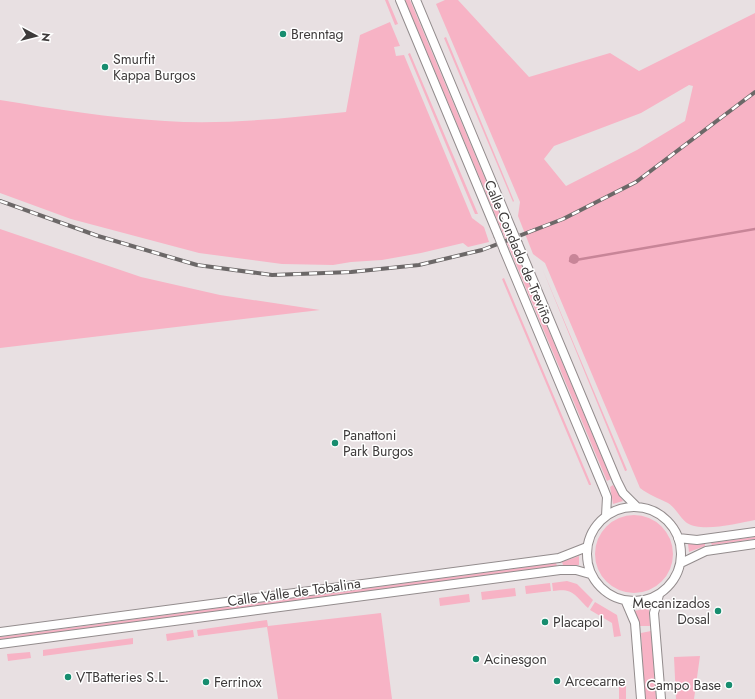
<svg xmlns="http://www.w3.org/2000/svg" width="755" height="699" font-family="Jost,sans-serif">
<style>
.green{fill:#f7b3c5;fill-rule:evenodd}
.water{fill:#c88598}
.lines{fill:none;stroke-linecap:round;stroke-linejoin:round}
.stream{stroke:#c88598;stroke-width:2.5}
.minor-casing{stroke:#938c8d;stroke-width:10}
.minor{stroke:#fff;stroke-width:8}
.rail-casing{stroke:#6c6868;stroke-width:4}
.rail{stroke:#fff;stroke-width:2.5;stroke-dasharray:8;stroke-linecap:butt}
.minor-bridge-casing{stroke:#938c8d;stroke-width:10;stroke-linecap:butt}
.minor-bridge{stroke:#fff;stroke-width:8}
.poi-dot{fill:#178d6f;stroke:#fff;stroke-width:1.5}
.labels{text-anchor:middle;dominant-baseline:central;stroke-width:3;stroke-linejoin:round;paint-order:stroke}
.poi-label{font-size:14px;fill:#3d3a3a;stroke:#fff;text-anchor:start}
.street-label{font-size:14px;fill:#3d3a3a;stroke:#fff}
</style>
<rect width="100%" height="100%" fill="#e8e0e2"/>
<path class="green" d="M385,0h3l10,24 -3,1z
M405,0h5l201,479 -4,2z
M445,0h13l71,77 81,-24 29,18 116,-58v507c-17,3 -53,13 -68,3 -7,-5 -11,-15 -19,-20 -10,-5 -19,-8 -28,-15l-95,-225 -12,-9 -15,-38 2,-14 -84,-198zM689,85l4,1 -8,35 -48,29 -71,36 -22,-27 10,-13 87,-33z
M390,22l10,24 -6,1 2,9 8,-1 68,163 12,9 5,15 -21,5 -5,-4 -42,10 -39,7 -31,2 -18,3 -51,-1 -83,-11 -128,-34 -71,-26v-93c55,9 110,18 165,21 60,4 122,-3 181,-9l14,-77z
M446,37l68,164 -1,1 -69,-164z
M410,53l68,161h-3l-67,-160z
M0,229l141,48 79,18 100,15 -320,38z
M542,268l85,202 -1,1h-1z
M504,278l87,206v1h-2l-87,-206z
M613,485l10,16 -10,3 -3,-17z
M595 554a39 39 0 1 1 78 0a39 39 0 1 1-78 0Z
M755,537v2l-43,6 -1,-2z
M688,544h17v2l-16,6z
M579,556v9h-16l-1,-3z
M556,563l1,3 -557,74v-3l39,-5z
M567,581l10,3 16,16 -5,8c-14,-13 -14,-20 -35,-17l-1,-8z
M550,583l1,8 -25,3 -1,-8z
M515,588l1,8 -34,4 -1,-8z
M469,594l1,8 -30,4 -1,-8z
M595,602l22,13 4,21 -7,1 -2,-14 -22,-13z
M649,608l1,18h-10l-6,-15z
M381,613l11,86h-114l-11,-72 -69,9 -1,-6 70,-10 1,6z
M193,630l1,7 -27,4 -1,-7z
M651,631l5,68h-11l-4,-66z
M133,638v6l-90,12v-6z
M30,652l1,6 -23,3 -1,-7z
M700,656l-6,43h-18l-2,-42z
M619,681h7v18h-7z"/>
<path class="water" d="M569 259a5 5 0 1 1 10 0a5 5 0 1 1-10 0Z"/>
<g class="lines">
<path class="stream" d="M570,261l185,-32"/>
<defs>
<path id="minor" d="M400,0l98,235
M416,0l96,230
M518,244l99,237 6,12 14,14
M504,250l99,237 4,10 -1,19
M587 554a47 47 0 1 1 94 0a47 47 0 1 1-94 0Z
M678,538l19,2 58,-8
M681,563l25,-12 49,-7
M659,595l-5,18 7,86
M626,602l9,21 6,76
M0,632l559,-74 28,-11
M0,644l560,-74h16l14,4"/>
</defs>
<use href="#minor" class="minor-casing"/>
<use href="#minor" class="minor"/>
<defs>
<path id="rail" d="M0,201l98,35 99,29 75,10 79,-3 68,-7 63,-15 81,-31 73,-37 119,-90"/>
</defs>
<use href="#rail" class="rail-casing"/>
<use href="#rail" class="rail"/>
<defs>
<path id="minor-bridge" d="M512,230l6,14
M498,235l6,15"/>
</defs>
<use href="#minor-bridge" class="minor-bridge-casing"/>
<use href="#minor-bridge" class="minor-bridge"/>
</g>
<g class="poi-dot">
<circle cx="283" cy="34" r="4"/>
<circle cx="105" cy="67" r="4"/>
<circle cx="335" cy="443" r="4"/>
<circle cx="718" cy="611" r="4"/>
<circle cx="545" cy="622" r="4"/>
<circle cx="476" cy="659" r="4"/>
<circle cx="68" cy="677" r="4"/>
<circle cx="557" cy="681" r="4"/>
<circle cx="206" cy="682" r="4"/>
<circle cx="729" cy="685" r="4"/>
</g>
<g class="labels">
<g class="poi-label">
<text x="291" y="34">Brenntag</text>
<text x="113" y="59">Smurfit<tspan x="113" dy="16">Kappa Burgos</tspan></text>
<text x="343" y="435">Panattoni<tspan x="343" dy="16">Park Burgos</tspan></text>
<text x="710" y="603" text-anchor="end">Mecanizados<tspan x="710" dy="16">Dosal</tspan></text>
<text x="553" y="622">Placapol</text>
<text x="484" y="659">Acinesgon</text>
<text x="76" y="677">VTBatteries S.L.</text>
<text x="565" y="681">Arcecarne</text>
<text x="214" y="682">Ferrinox</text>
<text x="721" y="685" text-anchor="end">Campo Base</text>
</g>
<g class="street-label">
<text transform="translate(519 252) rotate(67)">Calle Condado de Treviño</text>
<text transform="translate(294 592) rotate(-8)">Calle Valle de Tobalina</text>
</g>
</g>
<g transform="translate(36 36) rotate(97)" stroke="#ffffff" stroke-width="3" paint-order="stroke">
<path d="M0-3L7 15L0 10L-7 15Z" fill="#3d3a3a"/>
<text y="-6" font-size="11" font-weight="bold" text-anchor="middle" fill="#3d3a3a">N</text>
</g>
</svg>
